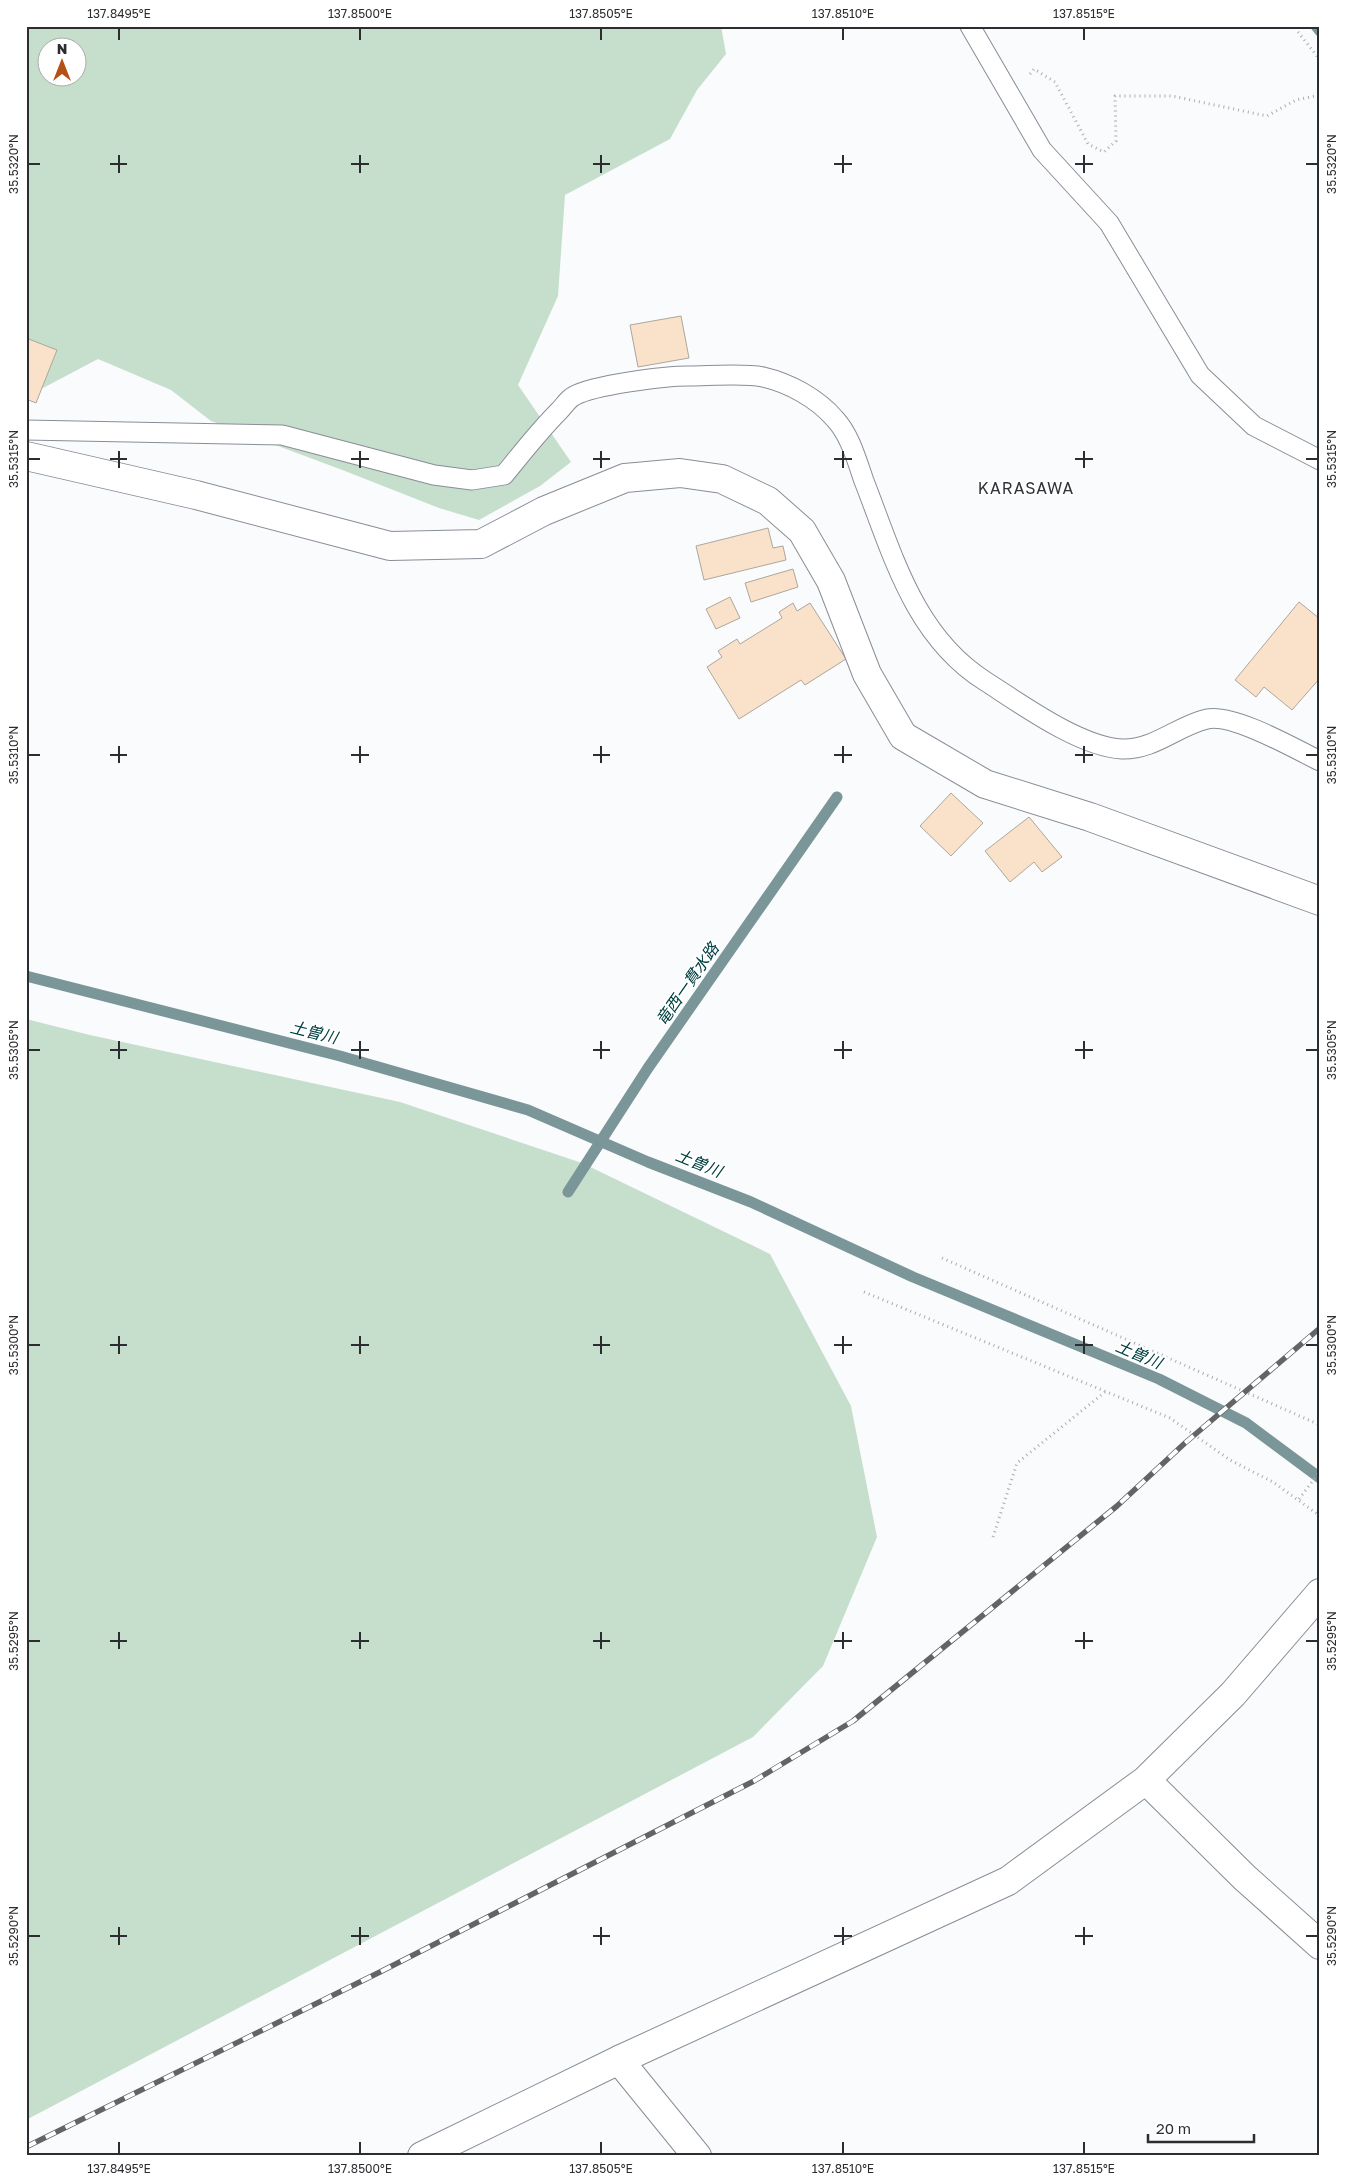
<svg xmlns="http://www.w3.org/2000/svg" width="1346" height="2182" font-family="'Golos Text','Noto Sans JP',sans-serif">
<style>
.green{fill:#c6decc;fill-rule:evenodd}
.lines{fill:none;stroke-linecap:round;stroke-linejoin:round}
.stream{stroke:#7a9698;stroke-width:11}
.building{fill:#f9e2c9;stroke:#ada69e}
.lane-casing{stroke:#898d96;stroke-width:21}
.street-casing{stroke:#898d96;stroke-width:30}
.secondary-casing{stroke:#898d96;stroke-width:30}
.path{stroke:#abacaf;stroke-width:3;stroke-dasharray:1 4;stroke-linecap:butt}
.lane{stroke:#fff;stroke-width:19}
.street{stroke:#fff;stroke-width:28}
.secondary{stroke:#fff;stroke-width:28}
.rail-casing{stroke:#626466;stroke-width:5.5}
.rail{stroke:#fff;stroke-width:4;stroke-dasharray:11;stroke-linecap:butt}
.ticks{fill:none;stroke:#2b2d30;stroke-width:2}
.labels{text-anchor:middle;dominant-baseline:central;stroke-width:4;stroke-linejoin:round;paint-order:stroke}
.neighbourhood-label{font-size:16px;letter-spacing:1px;fill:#2f333a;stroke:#fff}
.water-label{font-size:16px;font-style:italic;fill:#014042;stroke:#fff}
.neatline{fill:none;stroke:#2b2d30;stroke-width:2}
.ticks-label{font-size:12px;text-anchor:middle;fill:#2b2d30}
</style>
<rect width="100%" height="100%" fill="#fafbfd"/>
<path class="green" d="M26,26h695l5,28 -29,36 -27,49 -105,56 -7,101 -40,89 53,77 -31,24 -61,34 -40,-12 -94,-37 -134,-50 -40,-31 -73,-31 -72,38zM48,48h30v30h-30z
M26,1019l64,16 310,67 182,61 188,91 81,152 26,131 -54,129 -70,71 -727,383z"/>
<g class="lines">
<path class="stream" d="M1316,26l4,5
M26,976l314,80 188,54 120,52 103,40 162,75 246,102 87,44 74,55
M568,1192l80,-124 189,-271"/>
</g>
<path class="building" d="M681,316l8,42 -51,9 -8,-42z
M26,338l31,12 -21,53 -10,-4z
M768,528l5,20 10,-2 3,14 -82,20 -8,-34z
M793,569l5,18 -47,15 -6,-19z
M730,597l10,21 -24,11 -10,-20z
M1299,602l21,17v59l-28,32 -28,-23 -8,10 -21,-17z
M793,603l4,8 13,-8 36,56 -41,26 -4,-5 -62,39 -32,-52 15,-10 -4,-6 19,-12 3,5 42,-26 -3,-6z
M951,793l32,30 -32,33 -31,-30z
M1029,817l33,40 -20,15 -8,-10 -24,20 -25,-31z"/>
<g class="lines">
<defs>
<path id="lane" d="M970,26l72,124 67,73 91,152 54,51 66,34
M26,430l256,5 152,40 38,5 32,-5c18,-22 35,-44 55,-64 5,-5 9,-12 15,-15 19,-11 91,-20 115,-20 19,0 57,-3 74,1 26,6 54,21 72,42 15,16 22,42 29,62 29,74 50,155 121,200 36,23 95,66 137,68 32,1 55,-23 85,-30 26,-6 88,30 113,42"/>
<path id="street" d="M26,456l170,39 194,51 91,-2 63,-33 81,-33 55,-5 42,6 46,22 34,30 29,50 36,93 36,62 82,48 105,33 230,84
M1146,1780l98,97 76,68
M422,2156l197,-96 389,-179 138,-101 87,-86 87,-101"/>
<path id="secondary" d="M619,2060l78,96"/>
</defs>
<use href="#lane" class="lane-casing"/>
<use href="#street" class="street-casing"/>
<use href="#secondary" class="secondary-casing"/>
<path class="path" d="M1298,32l22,28
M1030,74l4,-5 21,13 33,62 16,8 12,-11 -1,-45h57l95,20 29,-16 24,-5
M942,1258l378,167
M864,1292l306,126 60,42 43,22 47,34
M1299,1499l21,-28
M993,1537l24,-74 88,-71"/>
<use href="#lane" class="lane"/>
<use href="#street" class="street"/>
<use href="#secondary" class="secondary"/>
<defs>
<path id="rail" d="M26,2147l354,-175 374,-191 99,-60 264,-215 68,-63 135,-115"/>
</defs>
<use href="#rail" class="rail-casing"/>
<use href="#rail" class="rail"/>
</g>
<path class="ticks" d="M119,28v12M360,28v12M601,28v12M843,28v12M1084,28v12M119,155v18M360,155v18M601,155v18M843,155v18M1084,155v18M28,164h12M110,164h17M351,164h18M593,164h17M834,164h18M1075,164h18M1306,164h12M119,451v17M360,451v17M601,451v17M843,451v17M1084,451v17M28,459h12M110,459h17M351,459h18M593,459h17M834,459h18M1075,459h18M1306,459h12M119,746v17M360,746v17M601,746v17M843,746v17M1084,746v17M28,755h12M110,755h17M351,755h18M593,755h17M834,755h18M1075,755h18M1306,755h12M119,1041v18M360,1041v18M601,1041v18M843,1041v18M1084,1041v18M28,1050h12M110,1050h17M351,1050h18M593,1050h17M834,1050h18M1075,1050h18M1306,1050h12M119,1336v18M360,1336v18M601,1336v18M843,1336v18M1084,1336v18M28,1345h12M110,1345h17M351,1345h18M593,1345h17M834,1345h18M1075,1345h18M1306,1345h12M119,1632v17M360,1632v17M601,1632v17M843,1632v17M1084,1632v17M28,1641h12M110,1641h17M351,1641h18M593,1641h17M834,1641h18M1075,1641h18M1306,1641h12M119,1927v18M360,1927v18M601,1927v18M843,1927v18M1084,1927v18M28,1936h12M110,1936h17M351,1936h18M593,1936h17M834,1936h18M1075,1936h18M1306,1936h12M119,2142v12M360,2142v12M601,2142v12M843,2142v12M1084,2142v12"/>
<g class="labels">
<g class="neighbourhood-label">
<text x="1026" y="488">KARASAWA</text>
</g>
<g class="water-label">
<text transform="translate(687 984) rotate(-55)">竜西一貫水路</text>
<text transform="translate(314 1032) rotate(14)">土曽川</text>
<text transform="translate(699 1163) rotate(22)">土曽川</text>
<text transform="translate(1139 1354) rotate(23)">土曽川</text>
</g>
</g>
<rect width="1346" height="2182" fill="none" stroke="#ffffff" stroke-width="55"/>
<g transform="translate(62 62)"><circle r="24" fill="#ffffff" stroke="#aaabac"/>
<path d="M0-4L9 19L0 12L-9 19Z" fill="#b35118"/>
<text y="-8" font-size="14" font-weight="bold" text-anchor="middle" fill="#2b2d30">N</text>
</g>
<path d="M1148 2134v8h106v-8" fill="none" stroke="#2b2d30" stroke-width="2.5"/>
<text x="1156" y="2134" font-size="15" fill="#2b2d30" stroke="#ffffff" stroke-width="4" paint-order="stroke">20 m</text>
<rect x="28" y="28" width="1290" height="2126" class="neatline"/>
<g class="ticks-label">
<text x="119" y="18">137.8495°E</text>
<text x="360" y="18">137.8500°E</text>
<text x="601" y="18">137.8505°E</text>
<text x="843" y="18">137.8510°E</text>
<text x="1084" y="18">137.8515°E</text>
<text transform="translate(14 164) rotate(-90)" y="4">35.5320°N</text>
<text transform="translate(1332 164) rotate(-90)" y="4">35.5320°N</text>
<text transform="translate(14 459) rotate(-90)" y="4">35.5315°N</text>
<text transform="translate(1332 459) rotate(-90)" y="4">35.5315°N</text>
<text transform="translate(14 755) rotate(-90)" y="4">35.5310°N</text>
<text transform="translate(1332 755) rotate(-90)" y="4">35.5310°N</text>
<text transform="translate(14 1050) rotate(-90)" y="4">35.5305°N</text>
<text transform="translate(1332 1050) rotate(-90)" y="4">35.5305°N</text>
<text transform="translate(14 1345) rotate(-90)" y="4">35.5300°N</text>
<text transform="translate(1332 1345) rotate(-90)" y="4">35.5300°N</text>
<text transform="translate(14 1641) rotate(-90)" y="4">35.5295°N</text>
<text transform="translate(1332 1641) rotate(-90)" y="4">35.5295°N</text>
<text transform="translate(14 1936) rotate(-90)" y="4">35.5290°N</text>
<text transform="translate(1332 1936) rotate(-90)" y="4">35.5290°N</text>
<text x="119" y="2173">137.8495°E</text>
<text x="360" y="2173">137.8500°E</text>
<text x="601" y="2173">137.8505°E</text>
<text x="843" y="2173">137.8510°E</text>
<text x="1084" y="2173">137.8515°E</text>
</g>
</svg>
